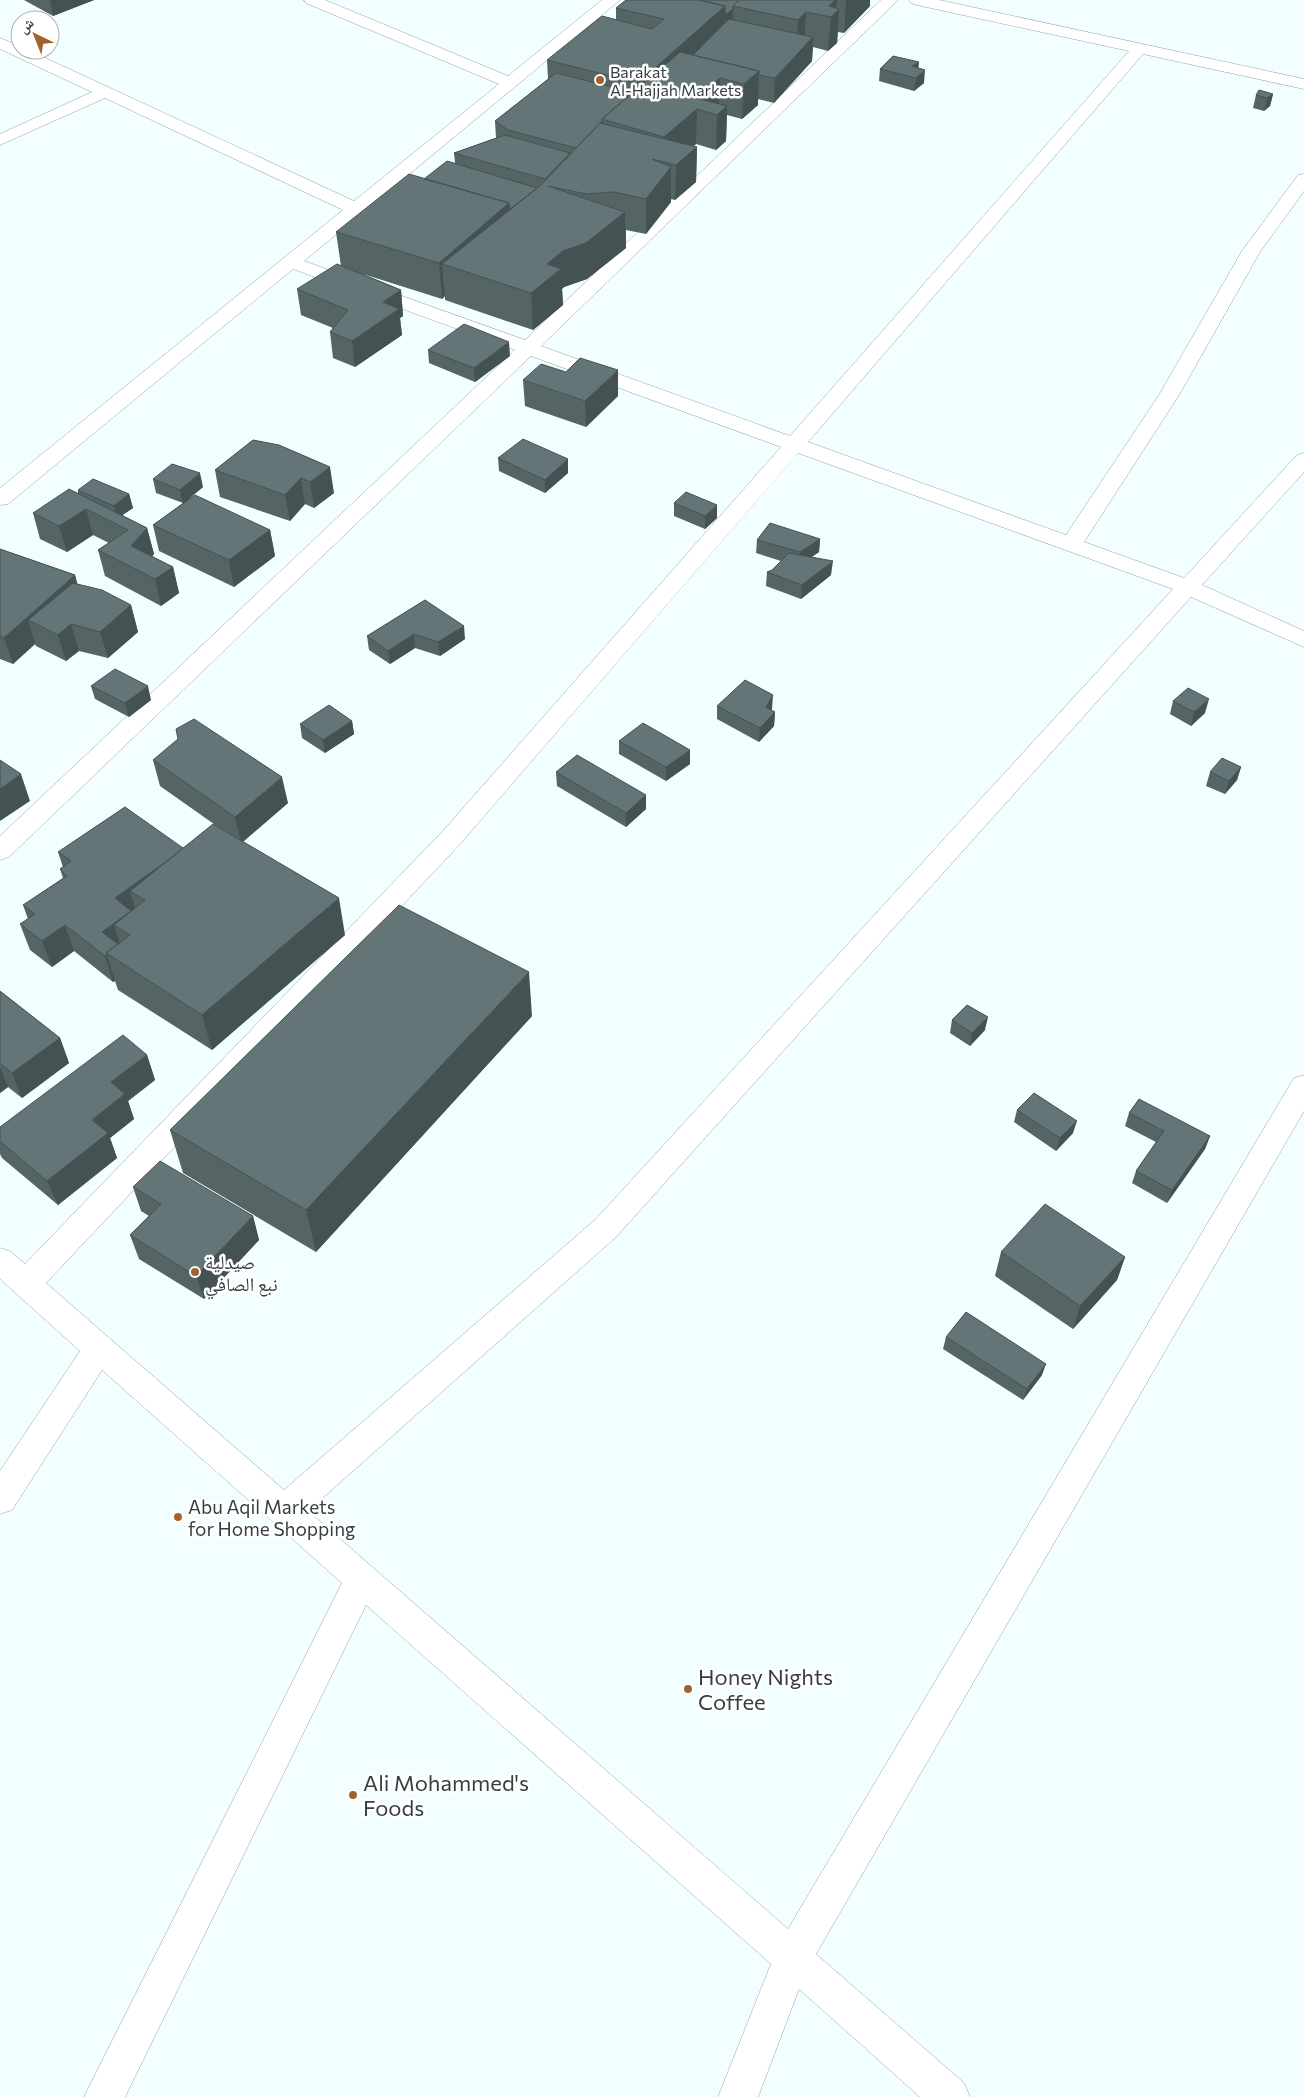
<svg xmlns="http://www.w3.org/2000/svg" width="1304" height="2097" font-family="Commissioner,'Noto Naskh Arabic',sans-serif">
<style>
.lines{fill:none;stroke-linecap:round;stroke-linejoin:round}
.minor-casing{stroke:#90a4a5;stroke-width:1}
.minor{fill:#fff;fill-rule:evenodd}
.wall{fill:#556565}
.shaded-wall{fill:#455253}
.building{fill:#637576;stroke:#455253}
.poi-dot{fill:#a2622b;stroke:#fff;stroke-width:2}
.labels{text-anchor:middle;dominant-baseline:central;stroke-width:5;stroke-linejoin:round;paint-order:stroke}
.far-poi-label{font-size:16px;fill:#363f3f;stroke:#fff;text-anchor:start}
.poi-label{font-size:19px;fill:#363f3f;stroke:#fff;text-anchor:start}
.near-poi-label{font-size:22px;fill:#363f3f;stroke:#fff;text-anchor:start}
</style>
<rect width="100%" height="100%" fill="#f2feff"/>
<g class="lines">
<defs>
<path id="minor" d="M304,0h21l183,76 94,-76h18l-316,261 221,79 356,-340h17l-357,346 249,90 339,-385 -212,-46 -6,-2 -2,-3h30l365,79v10l-161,-35 -335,388 258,93 93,-140 83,-144 56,-76 6,-1v17l-44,61 -81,143 -95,147 100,36 113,-123 7,-2v19l-102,113 102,46v16l-113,-50 -575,640 -308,274 480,418 506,-851 10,-3v36l-488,843 148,129 6,14h-50l-121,-108 -41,108h-40l53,-133 -405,-359 -241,492h-41l258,-514 -240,-213 -90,140 -12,4v-43l80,-120 -80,-72v-31l11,4 14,12 417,-432 339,-385 -250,-91 -522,501 -9,3v-24l515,-486 -222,-81 -285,235 -8,1v-17l343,-278 -238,-112 -105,47v-11l92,-42 -92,-43v-11l20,8v4h8l326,151 145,-117 -193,-81zM798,453l375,136 -577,630 -312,271 -238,-207 414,-439z"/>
</defs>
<use href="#minor" class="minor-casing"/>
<use href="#minor" class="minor"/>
</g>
<path class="wall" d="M24,0h70l-41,16z
M626,0h244v6l-26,27 -6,-1 -1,11 -9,8 -15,-4 -1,14 -38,42 -16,-4v6l-16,14 -15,-4 -1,26 -10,9 -20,-6 -2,2 3,1 -1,35 -21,18 -4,-1v3l-25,32 -20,-4v18l-39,31 -23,8 -2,2 1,16 -30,25 -88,-30v-4l-3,3 -79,-25 38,16 2,26 -3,2 2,17 -47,32 -22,-9 -3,-26 3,-4 -32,-13 -4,-26 44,-23 -5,-34 88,-53 31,-16 -1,-10 42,-15 -1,-17 53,-42 -1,-19 69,-40v-12z
M918,68l6,15 -10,8 -35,-10 1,-12z
M1273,94l-3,12 -6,5 -11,-3 3,-13z
M428,350l82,6 -35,26 -46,-19z
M523,380l95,16 -32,31 -61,-21z
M253,440l81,53 -20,15 -9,-4 -15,17 -70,-24 -5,-27z
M498,458l70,1v14l-23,20 -46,-22z
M153,479l50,8 -15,12 82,31 5,26 -41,31 -75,-36 -6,-26 30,-22 -27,-10z
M78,490l51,4 4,14 -11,7 25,13 7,26 -2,2 21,11 6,26 -18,13 -56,-30 -7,-26 11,-7 -16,-8 -26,17 -27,-13 -7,-26 45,-20z
M674,503l43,15 -12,11 -31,-13z
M820,539l-1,13 -8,5 20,18 -30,24 -35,-13 1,-14 5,-2 9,-9 -25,-8 1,-13z
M0,549l75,26 2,9 54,21 7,27 -30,26 -29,-7 -13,10 -30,-15 -1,-2 -22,20 -13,-5z
M425,600l40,39 -25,17 -25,-8 -25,16 -21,-14 -2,-14z
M91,686l60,14 -22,17 -34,-18z
M1173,701l32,12 -14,13 -21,-12z
M717,706l55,3 -1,1 4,2 -1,14 -15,16 -42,-23z
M352,721l2,13 -29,19 -23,-15 -2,-14z
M619,741l71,23 -24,17 -47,-27z
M153,760l135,43 -45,39 102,93 -133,115 -94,-60 -3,-9 -2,1 -39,-31 -22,16 -22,-17 -10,-26 8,-5 -5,-14 40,-27 -3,-9 3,-2 -5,-15 125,-4 38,-19 -61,-43z
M1241,767l-4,13 -12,14 -19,-8 4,-14z
M556,772l90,23v14l-20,18 -69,-41z
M0,991l60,47 9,25 -47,35 -14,-11 -8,6z
M532,1016l-216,236 -133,-79 -13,-43z
M952,1020l33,10 -15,16 -20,-13z
M147,1055l8,25 -27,21 6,18 -24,19 7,20 -59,47 -56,-47 -2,-4v-27z
M1017,1110l56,23 -17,18 -42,-29z
M1129,1113l81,23 -5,13 -38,54 -35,-20 4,-12 20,-29 -31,-16z
M133,1187l120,29 6,24 -55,59 -65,-40 -9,-24 19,-19 -8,-5z
M1001,1252l124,5 -8,23 -44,49 -78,-53z
M946,1337l96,38 -19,25 -80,-51z"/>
<path class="shaded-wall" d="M50,0h44l-41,16z
M835,0h2l-1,12 3,-3 -2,34 -9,8 3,-34 -2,-11z
M846,0h24v6l-26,27z
M725,6l-1,33 -86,78v-34z
M733,9l-1,24 -8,6 1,-24z
M806,12l-2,33 -8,9 2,-34z
M813,37l-1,24 -38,42 1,-25z
M919,62l-1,12 -6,-8z
M925,70l-1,13 -10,8 2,-13z
M759,71l-1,34 -16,14 2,-35z
M720,78l-1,35 -22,-4 -1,35 -24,20 -8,-2v-25l32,-39z
M1273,94l-3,12 -6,5 3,-13z
M727,106l-1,35 -10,9 1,-35z
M697,147l-1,35 -21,18 1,-35z
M671,167v35l-25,32v-35z
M509,203l3,35 -70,26 3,32 -3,3 -3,-36z
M625,212l1,36 -39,31 -23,8 -2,2 1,16 -30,25 -2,-37 16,-29 16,-13z
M401,290l2,26 -3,2 2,17 -47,32 -3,-26 31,-39z
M509,342l1,14 -35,26 -1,-14z
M618,370v26l-32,31 -1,-26z
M568,459v14l-23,20v-13z
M330,467l4,26 -20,15 -4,-26z
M200,473l3,14 -20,17 -3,-14z
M301,478l4,26 -15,17 -5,-26z
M129,494l4,14 -16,11 -3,-13z
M717,505v13l-12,11v-13z
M86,509l7,26 -26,17 -8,-26z
M147,528l7,26 -15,17 -8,-25z
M270,530l5,26 -41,31 -5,-27z
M820,539l-1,13 -20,14 1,-14z
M833,561l-2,14 -30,24 1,-14z
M173,567l6,26 -18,13 -6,-27z
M75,575l7,26 -54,19 7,24 -22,20 -9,-26z
M131,605l7,27 -30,26 -8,-26z
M71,624l8,27 -13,10 -8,-26z
M464,626l1,13 -25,17 -2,-14z
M414,634l1,14 -25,16 -2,-13z
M148,686l3,14 -22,17 -4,-14z
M773,695l-1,14 -7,11 1,-13z
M1209,699l-4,14 -14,13 3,-14z
M775,712l-1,14 -15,16 1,-14z
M352,721l2,13 -29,19 -2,-13z
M690,750v14l-24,17v-14z
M1241,767l-4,13 -12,14 4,-13z
M21,774l9,27 -30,20v-32z
M282,777l6,26 -47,40 -6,-26z
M646,795v14l-20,18v-14z
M184,849l-39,51 -15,-9 7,23 -7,21 -16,-10 8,25 -20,-18 13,-34z
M339,898l6,37 -133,115 -10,-35z
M65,925l9,26 -22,16 -10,-26z
M107,955l8,26 -2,1 -8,-26z
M529,972l3,44 -216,236 -10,-42z
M988,1017l-3,13 -15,16 2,-13z
M60,1038l9,25 -47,35 -10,-25z
M147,1055l8,25 -27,21 6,18 -24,19 7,20 -59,47 -11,-24 45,-61 19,-38z
M0,1067l8,20 -8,6z
M1077,1121l-4,12 -17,18 4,-13z
M1210,1136l-5,13 -38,54 5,-13z
M253,1216l6,24 -55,59 -8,-23z
M1125,1257l-8,23 -44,49 7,-23z
M1046,1364l-4,11 -19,25 4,-11z"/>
<path class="building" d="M626,0h73l26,6 -87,77 -91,-23 55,-44 50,13 12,-10 -48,-11z
M699,0h40l-6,6v3l-8,6v-9z
M739,0h96l-6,6 10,3 -8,8 -25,-5 -8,8 -65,-14z
M729,19l84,18 -38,41 -16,-3v-4l-66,-16z
M680,52l79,19 -15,13 -24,-6 -24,20 31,8 -10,9 -20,-6 -33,28 -62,-18z
M893,56l26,6 -7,4 13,4 -9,8 -36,-9z
M556,73l77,19 -31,27v4h-2l-24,25 -68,-18 -13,-9z
M1259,90l14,4 -6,4 -11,-3z
M600,123l97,24 -21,18 -24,-6 19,8 -25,32 -32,-7 -28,2 -38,-8 77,26 -39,31 -23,8 -16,13 14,5 -30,24 -89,-29 99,-79z
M505,135l65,18 -25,26 -91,-26z
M447,161l90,27 -27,21 -1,-6 -85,-24z
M409,174l100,29 -70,60 -103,-31z
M337,264l64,26 -18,12 16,7 -47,32 -22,-9 18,-22 -51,-21z
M464,324l45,18 -35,26 -46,-18z
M580,358l38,12 -33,31 -62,-21 18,-16 25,8z
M523,439l45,20 -23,21 -47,-22z
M253,440l26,5 51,22 -20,15 -9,-4 -16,17 -70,-25z
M172,464l28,9 -20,17 -27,-11z
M93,479l36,15 -15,12 -36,-16z
M69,489l78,39 -16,18 42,21 -18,12 -57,-29 30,-20 -42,-21 -27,17 -26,-13z
M686,492l31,13 -12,11 -31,-13z
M195,495l75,35 -41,30 -76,-35z
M770,523l50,16 -20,13 -43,-12z
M0,549l75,26 -71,63 -4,-2z
M789,553l44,8 -31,24 -35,-13 5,-2z
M73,583l29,7 29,15 -31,27 -29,-8 -13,11 -30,-15z
M425,600l39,26 -26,16 -24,-8 -26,17 -21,-15z
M115,669l33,17 -23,17 -34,-17z
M745,680l28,15 -7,12 9,5 -15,16 -43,-22z
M1188,688l21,11 -15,13 -21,-11z
M329,705l23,16 -29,19 -23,-16z
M194,719l88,58 -47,40 -82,-57 25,-21 -2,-10z
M643,723l47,27 -24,17 -47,-26z
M577,755l69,40 -20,18 -70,-41z
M1222,758l19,9 -12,14 -19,-9z
M0,760l21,14 -21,15z
M125,807l58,41 -16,13 -52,37 16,13 -29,21 16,12 -12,9 1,2 -2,1 -40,-31 -23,16 -22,-17 15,-10 -12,-9 44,-29 -7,-7 11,-8 -13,-9z
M213,824l126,74 -137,117 -96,-62 24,-18 -16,-10 31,-25 -15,-9z
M399,905l130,67 -223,238 -136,-80z
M0,991l60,47 -48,35 -12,-10z
M967,1005l21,12 -16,16 -20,-13z
M123,1035l24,20 -36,27 14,12 -33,26 16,13 -61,48 -47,-40v-14z
M1034,1093l43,28 -17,17 -43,-28z
M1139,1099l71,37 -38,54 -36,-19 28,-40 -35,-18z
M160,1161l93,55 -57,60 -66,-41 31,-31 -28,-17z
M1045,1204l80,53 -45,49 -79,-54z
M966,1312l80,52 -19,25 -81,-52z"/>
<g class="poi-dot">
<circle cx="600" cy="80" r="5"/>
<circle cx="195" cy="1272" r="5"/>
<circle cx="178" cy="1517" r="5"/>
<circle cx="688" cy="1689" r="5"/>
<circle cx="353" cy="1795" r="5"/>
</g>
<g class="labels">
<g class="far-poi-label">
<text x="610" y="71">Barakat<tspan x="610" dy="18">Al-Hajjah Markets</tspan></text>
</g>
<g class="poi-label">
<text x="205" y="1261">صيدلية<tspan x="205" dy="22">نبع الصافي</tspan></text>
<text x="188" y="1506">Abu Aqil Markets<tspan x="188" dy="22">for Home Shopping</tspan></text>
</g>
<g class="near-poi-label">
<text x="698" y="1676">Honey Nights<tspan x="698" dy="25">Coffee</tspan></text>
<text x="363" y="1782">Ali Mohammed's<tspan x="363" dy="25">Foods</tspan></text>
</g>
</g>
<g transform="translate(35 35) rotate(317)"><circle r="24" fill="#ffffff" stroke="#afb2b2"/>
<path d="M0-4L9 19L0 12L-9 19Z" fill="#a2622b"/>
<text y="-8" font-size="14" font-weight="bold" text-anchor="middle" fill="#363f3f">ش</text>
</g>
</svg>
